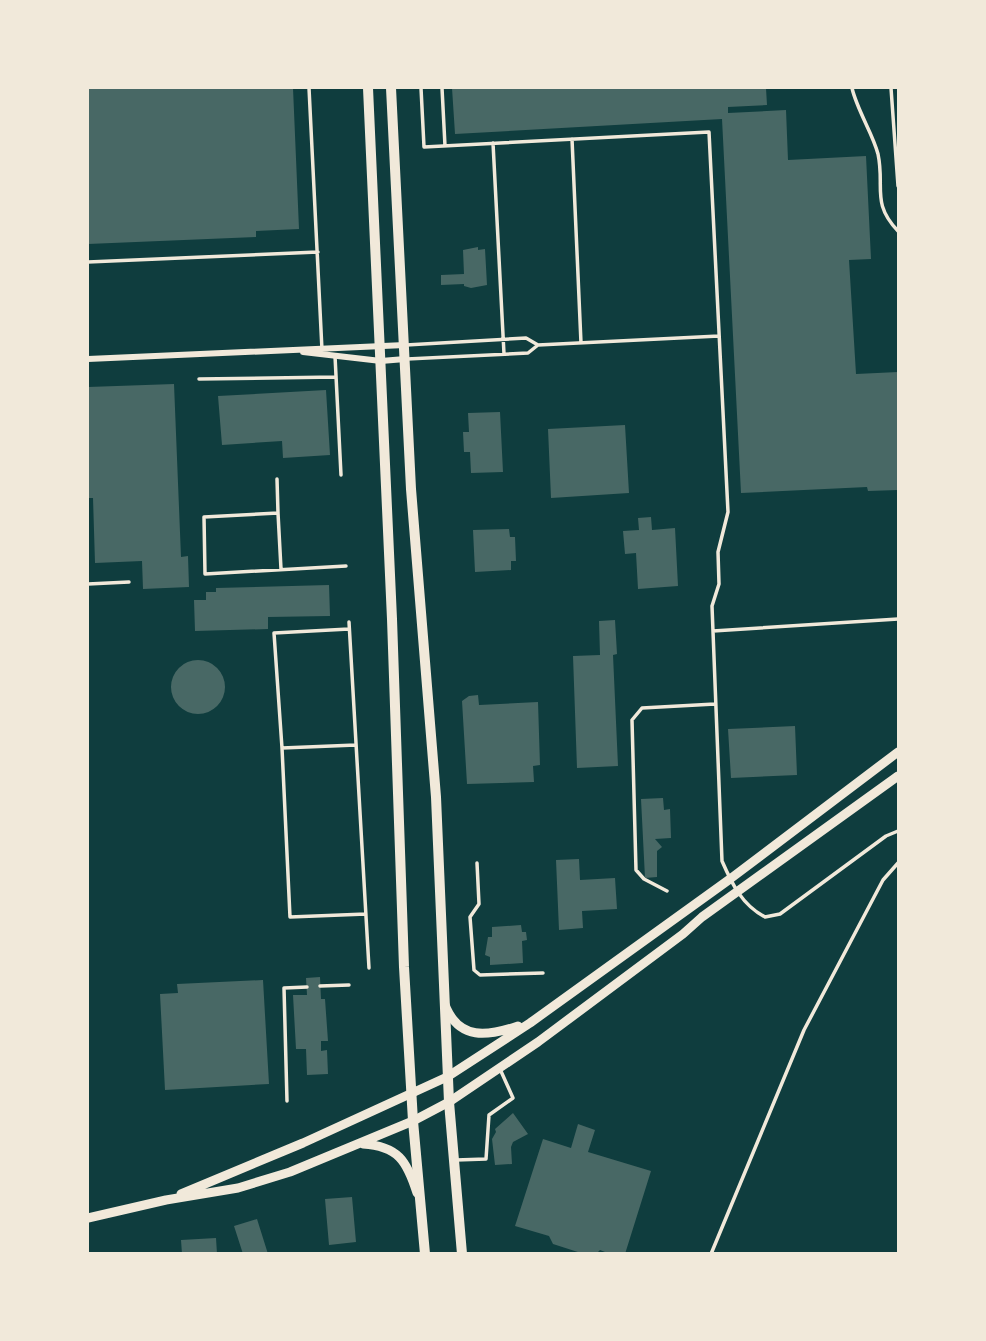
<svg xmlns="http://www.w3.org/2000/svg" width="986" height="1341" font-family="'Fira Sans',sans-serif">
<style>
.building{fill:#486865}
.lines{fill:none;stroke-linecap:round;stroke-linejoin:round}
.service{stroke:#f1e9da;stroke-width:3.5}
.minor{stroke:#f1e9da;stroke-width:6}
.secondary{stroke:#f1e9da;stroke-width:9}
.primary{stroke:#f1e9da;stroke-width:10}
</style>
<rect width="100%" height="100%" fill="#0f3d3e"/>
<path class="building" d="M88,88h205l6,141 -43,2v6l-168,7z
M452,88h314l1,17 -39,2v6l58,-3 2,50 78,-4 5,103 -22,1 7,114 42,-2v118l-30,1 -1,-4 -126,6 -19,-374 -267,15z
M478,247v3l7,-1 2,36 -16,3 -7,-2v-2l-23,1v-10l23,-1 -1,-24z
M174,384l7,173 7,-1 1,31 -46,2 -1,-28 -47,2 -2,-65h-5v-111z
M326,390l4,65 -47,3 -1,-17 -60,4 -4,-49z
M500,412l3,60 -32,1 -1,-21h-6l-1,-20h6l-1,-19z
M625,425l4,68 -78,5 -3,-69z
M651,517l1,13 23,-2 3,58 -40,3 -2,-36 -11,1 -2,-23 16,-1 -1,-12z
M509,529l1,8h5l1,24h-5v9l-36,2 -2,-42z
M329,585l1,31 -62,1v12l-73,2 -1,-31h12v-8h10v-4z
M615,620l2,34 -4,1 5,111 -41,2 -4,-112 27,-1 -1,-34z
M171 687a27 27 0 1 1 54 0a27 27 0 1 1-54 0Z
M478,695l1,10 59,-3 2,63 -7,1 1,16 -67,2 -5,-83 7,-5z
M795,726l2,49 -66,3 -3,-49z
M663,798l1,12 6,-1 1,29 -16,1 7,8 -5,4v26l-12,1 -4,-79z
M579,859l1,21 35,-2 2,31 -35,2 1,17 -24,2 -3,-70z
M521,925l1,7h4l1,8 -5,1 1,22 -33,2v-8l-5,-2 3,-18h4v-10z
M320,977l1,22h4l3,42h-7v10l6,-1 1,24 -21,1 -1,-26h-10l-3,-54h14l-1,-17z
M263,980l6,104 -104,6 -5,-96 18,-1 -1,-9z
M513,1113l15,21 -15,8 -2,5 1,17 -17,1 -3,-26 4,-7 -1,-3z
M578,1124l17,6 -7,22 63,19 -26,83h-15l-10,-4 -4,4h-12l-31,-10 -4,-8 -34,-10 28,-87 28,9z
M352,1197l4,45 -27,3 -4,-46z
M257,1219l11,35h-25l-9,-28z
M216,1238l1,16h-35l-1,-14z"/>
<g class="lines">
<path class="service" d="M309,88l13,262
M421,88l3,59 285,-15 19,380 -10,40 1,32 -7,22 10,255c10,23 20,44 43,56l15,-3 106,-78 12,-5
M442,88l3,58
M852,88c5,22 21,46 26,66 7,33 -7,49 20,77
M891,88l7,98
M572,139l9,204
M493,143l11,211
M88,262l230,-10
M406,345l120,-7 12,7
M335,356l6,119
M407,359l121,-6 10,-8 181,-9
M199,379l137,-2
M277,479l1,34
M281,569l-3,-56 -74,4 1,57 141,-8
M88,584l41,-2
M349,622l20,346
M713,631l185,-12
M356,745l-74,3 8,169 76,-3
M282,748l-8,-115 75,-4
M477,863l2,41 -9,13 4,53 6,5 63,-2
M667,891l-23,-12 -8,-9 -4,-150 10,-12 73,-4
M320,986l29,-1
M287,1101l-3,-113 23,-1
M456,1160l30,-1 3,-44 24,-17 -13,-29
M711,1254l93,-224 79,-150 15,-17"/>
<path class="minor" d="M303,352l78,9 24,-2
M88,359l317,-14"/>
<path class="secondary" d="M445,1005c14,36 43,31 73,21
M363,1144c35,2 44,17 54,49
M181,1194l122,-51 144,-66 83,-54 200,-144 168,-127
M88,1218l78,-18 72,-12 52,-16 123,-51 36,-19 89,-60 145,-108 19,-17 196,-141"/>
<path class="primary" d="M368,88l24,531 12,348 9,154 12,133
M391,88l20,401 25,308 13,305 13,152"/>
</g>
<rect width="986" height="1341" fill="none" stroke="#f1e9da" stroke-width="178"/>
</svg>
